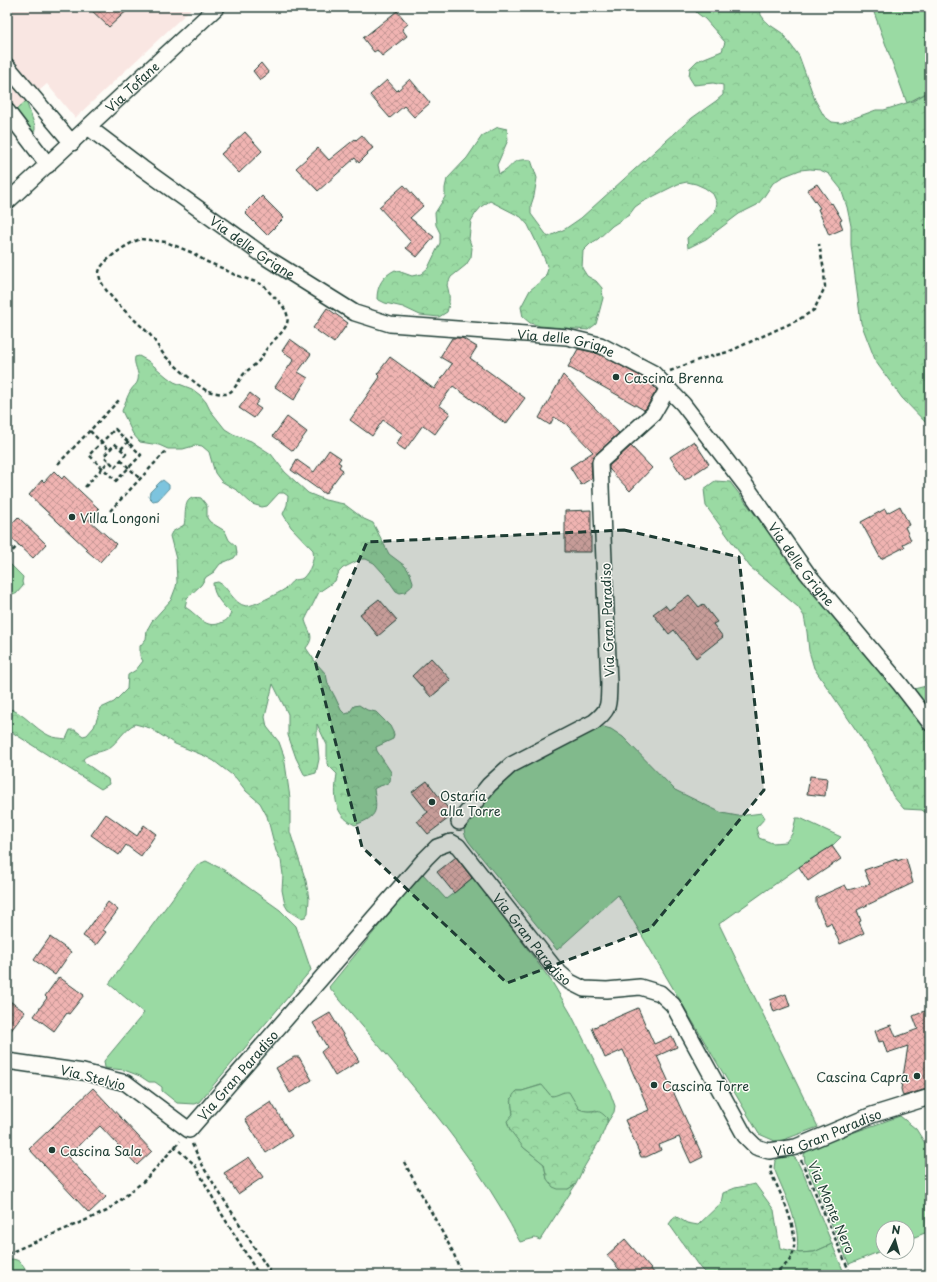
<svg xmlns="http://www.w3.org/2000/svg" width="937" height="1282" font-family="'Playpen Sans',sans-serif">
<style>
.built{fill:#f9e6e2}
.green{fill:#9adaa3;stroke:#5c8c6c}
.forest{fill:url(#forest-crowns);stroke:#5c8c6c}
.water{fill:#7dc4de;stroke:#578e9a}
.building{fill:url(#building-cross-hatch);stroke:#1f3d34}
.lines{fill:none;stroke-linecap:round;stroke-linejoin:round}
.minor-casing{stroke:#1f3d34;stroke-width:18}
.path{stroke:#1f3d34;stroke-width:2.5;stroke-dasharray:4 3;stroke-linecap:butt}
.minor{stroke:#fdfcf7;stroke-width:15}
.marked{fill:#1f3d34;fill-opacity:0.2;stroke:#1f3d34;stroke-width:3;stroke-dasharray:8 5;stroke-linejoin:round}
.poi-dot{fill:#1f3d34;stroke:#fdfcf7;stroke-width:1.5}
.labels{text-anchor:middle;dominant-baseline:central;stroke-width:3;stroke-linejoin:round;paint-order:stroke}
.street-label{font-size:13px;fill:#1f3d34;stroke:#fdfcf7}
.poi-label{font-size:13px;fill:#1f3d34;stroke:#fdfcf7;text-anchor:start}
</style>
<defs>
<pattern id="forest-crowns" width="20" height="18" patternUnits="userSpaceOnUse"><rect width="20" height="18" fill="#9adaa3"/><path d="M2 6a3 3 0 1 1 6 0M12 15a3 3 0 1 1 6 0" fill="none" stroke="#84bc8d"/></pattern>
<pattern id="building-cross-hatch" width="8" height="8" patternUnits="userSpaceOnUse"><rect width="8" height="8" fill="#f0b4b2"/><path d="M0 0l8 8M0 8l8-8" fill="none" stroke="#c29492"/></pattern>
</defs>
<rect width="100%" height="100%" fill="#fdfcf7"/>
<filter id="ink" filterUnits="userSpaceOnUse"><feTurbulence type="fractalNoise" baseFrequency=".025" numOctaves="2"/><feDisplacementMap in="SourceGraphic" scale="8" xChannelSelector="R" yChannelSelector="G"/><feConvolveMatrix kernelMatrix="1 2 1 2 8 2 1 2 1" color-interpolation-filters="sRGB"/></filter>
<g filter="url(#ink)">
<path class="built" d="M7,7h186l-118,111 -28,-34 -34,29 -6,-11z"/>
<path class="green" d="M872,7h58v84l-23,12z
M26,101l9,25v4l-2,3h-3l-17,-20z
M7,561l16,16 -1,5 1,4 -7,8 -9,-1z
M604,727l7,2 12,8 52,53 47,23 16,3 24,-3 3,5 -9,10 3,10 13,5 14,-1 6,-8 4,-16h4l41,19 -9,9 -33,21 -80,57 99,203 -35,13 -8,1 -16,-7 -141,-239 -61,55 -88,-108 -4,-7 -2,-12 50,-56 77,-38z
M206,861l18,9 56,40 16,16 15,44 -112,132 -5,2 -17,-1 -15,-12v-4l-7,-5h-6l-9,-6 -16,-6 -19,-2 -1,-7 40,-48 -35,-29 88,-119z
M422,873l24,26 28,-22 78,105 19,32 39,78 5,14 -1,6 -7,11v-5l-11,-8c-18,5 -21,-6 -32,-18l-8,4h-5l-10,-11 -19,6h-5l-6,8 2,15 10,33 21,17 3,15 21,10 8,-5 -36,56 -5,-2 -15,4c-49,-95 -123,-174 -191,-255z
M900,1116l16,13 14,22v80l-23,9v-12h-24v22l-34,14 -44,-102 -1,-7 3,-6z
M787,1155l5,1 4,3 8,16 28,69 -18,8 -15,1 -2,-1c4,-29 -13,-58 -23,-84l1,-7 5,-4z"/>
<path class="forest" d="M693,7h67l1,8 6,8 15,10 17,23 16,44 9,16 8,6 9,1 35,-13h8l29,-9 17,-10v336l-28,-29 -26,-36 -15,-39 -10,-78v-19l-4,-19 -6,-18 -12,-15 -9,-4 -10,-1 -10,1 -18,7 -9,6 -10,15 -6,7 -18,9 -33,25 -18,9 -1,-10 28,-26 2,-9 -4,-9 -8,-6 -9,-4 -9,-2 -9,2 -36,18 -7,5 -6,8 -17,11 -14,13 -8,5 -7,7 -1,17 5,8 9,5 6,7 1,10 -7,26 -8,6 -48,-4 -10,-3 -7,-6 -2,-10 9,-17 15,-12 3,-9 -3,-9 -17,-35 -7,-8 -31,-16 -8,5 -6,7 -5,8 -2,18 3,9 -1,9 -5,8 -15,12 -4,8c3,10 3,17 0,27l-8,5 -19,-2 -17,-8 -18,-4 -8,-4c0,-14 6,-23 18,-29l17,6 9,-2 7,-6 12,-25v-10l-4,-8 -1,-12 10,-16v-9l2,-9 20,-21 15,-22 16,-9 9,2 1,11 -11,25 2,9c16,-6 9,-16 32,-14l6,18 -3,18 -3,9v9l17,23 17,-8 16,-11 85,-77 26,-23 24,-17 7,-6v-10l-10,-2 -19,2 -5,-8 1,-9 7,-7 25,-10 3,-9 -20,-23 -8,-6z
M139,356l9,5 19,16 7,5 18,7 8,6 6,7 4,8 15,19 8,5 18,7 20,13 14,18 23,21 17,7 19,4 20,15 9,4 16,31 16,12 5,7 3,9 -1,4 -7,6 -5,1 -4,-2 -12,-17 -10,-11 -8,-4h-5l-18,9 -4,4 -4,9 -16,11 -14,28c3,12 11,16 1,28l11,16 9,10 2,10 7,13 6,13 4,4 4,-1 5,-7 5,-1 8,5 9,2 14,14 4,8 -1,5 -17,8 1,4 14,21 -1,9c-5,5 -11,4 -16,8 3,22 5,27 -19,36 -22,-10 -21,-30 -18,-51l-10,-10v-19l-10,-21v13l2,22 -3,14 -11,3 -9,-18 -8,-23v-21l-15,-30 -8,33 2,10 12,15 5,14 6,42v34l16,49 3,18 -1,14 -3,4 -4,1 -13,-8 -3,-5 -3,-15 1,-15 -2,-15 -5,-9 -9,-35 -7,-13 -14,-12 -10,-13 -22,-17 -9,-5 -30,-12 -25,-16 -15,-4c-11,5 -16,17 -26,24 -8,5 -19,4 -26,11l2,4 23,16 1,5 -8,5 -94,-60v-21c17,4 27,21 43,28 5,2 10,2 16,3l4,-9h5l8,6 4,-1 7,-8 7,-19 13,-6 13,-13 1,-14 8,-5 7,-9 -3,-5v-10l6,-7 1,-9 5,-9 19,-21 5,-13 1,-5 -1,-23 -6,-23 2,-4 12,-7c3,-12 -3,-31 17,-27l6,8v12l3,4 15,9 4,9 7,6 1,8 -3,4 -14,6 -6,8 -8,5 -5,8 -14,13 -2,9c14,8 20,24 38,15 4,-2 6,-4 8,-9 -8,-8 -18,-17 -18,-30l5,-1c11,5 15,22 28,24 6,1 33,-13 39,-17 3,-3 6,-7 9,-9 4,-1 6,0 9,-2 7,-7 12,-18 10,-28l-22,-23 -8,-13 4,-9 1,-9 -4,-3h-5l-12,13 -5,1 -10,-3 -14,-13 -17,-10 -6,-8 -6,-21 -7,-6 -5,-1 -14,4h-15l-9,-4 -19,-3 -7,-8 -11,-23c2,-5 6,-17 9,-21 2,-4 6,-5 7,-10 2,-8 -5,-15 -3,-23z
M715,481l15,1 80,104 96,105 24,-6v131l-8,-6 -18,-1 -11,-13 -18,-38 -61,-90 -5,-17 -2,-19 -3,-16 -6,-9 -48,-40 -44,-61 -2,-17z
M542,1085l9,11c7,0 11,-5 18,-4l10,17c15,6 16,-4 28,9v5l-7,17 -17,29 -7,15 -8,5h-10l-5,-2 -6,-8 -3,-15 -21,-17 -13,-17 -3,-9 6,-7c-1,-9 -4,-17 4,-23h5z
M755,1184l19,26 6,38 17,4 2,1 15,-1 18,-8 13,31h-138l-7,-7 -31,-44 6,-8 12,7 11,2 23,-22 2,-10 12,-5z
M10,1259c12,0 13,7 19,16h-22v-15z"/>
<path class="water" d="M163,480l6,5v3l-11,12 -5,1 -4,-4 1,-5 10,-10z"/>
<path class="building" d="M88,7h43l-22,20z
M397,11l11,13 -6,5 5,7 -25,20 -5,-6 -3,2 -11,-14z
M261,63l8,10 -9,7 -7,-9z
M410,79l20,24 -16,14 -10,-11 -14,12 -20,-23 17,-15 10,11z
M245,132l17,19 -23,22 -18,-19z
M362,135l11,13 -6,5 1,1 -9,9 -4,-5 -37,33 -22,-23 22,-20 11,12 26,-21 1,1z
M817,184l14,20 1,-1 10,17 -2,1 3,8 -14,6 -11,-26 2,-1 -13,-18z
M404,185l19,21 -13,12 24,19 -17,20 -11,-9 5,-6 -32,-35z
M262,196l22,22 -17,17 -22,-22z
M327,308l21,15 -14,20 -21,-15z
M452,338h10l15,9 -7,11 55,40 -19,26 -53,-38 -14,19 11,8 -15,21 -12,-9 -18,25 -9,-6 7,-10 -20,-14 -11,16 -22,-16 30,-43 -3,-3 13,-17 44,32 18,-25 -12,-7z
M290,339l21,15 -13,18 10,6 -14,22 -19,-13 19,-28 -12,-8z
M578,349l19,4 51,27 9,10 -11,18 -2,2 -76,-43z
M563,375l56,58 -25,23 -3,6 1,16 -11,7 -11,-18 23,-15 -27,-28 -12,-7 -4,8 -11,-7z
M250,393l9,7 -4,5 6,4 -7,9 -15,-10z
M287,417l20,15 -14,19 -20,-15z
M694,441l15,23 -24,16 -15,-23z
M631,446l21,22 -22,23 -21,-22v-3z
M329,450l12,8 -3,4 3,2 -2,3 4,3 -18,24 -34,-24 6,-10 17,12z
M54,471l8,8 2,-3 35,33 -10,11 27,24 -16,18 -14,-12 1,-1 -58,-54 13,-15 2,2z
M900,506l9,19 -4,2 6,13 -8,4 2,3 -24,12 -20,-37 24,-13 2,4z
M591,510v42h-26v-41z
M18,517l28,27 -13,14 -26,-24v-5z
M689,595l10,12 4,-3 14,18 -4,2 10,13 -27,21 -22,-28 -5,4 -16,-20 12,-9 4,5z
M379,599l18,21 -19,16 -18,-22z
M431,658l20,22 -20,17 -19,-21z
M810,776l17,2 -2,18 -18,-2z
M427,781l26,34 -25,19 -11,-13 11,-9 -16,-20z
M106,814l31,22 7,-11 12,9 -15,22 -15,-11 -7,10 -28,-20z
M832,846l9,13 -33,22 -9,-14z
M456,857l16,21 -18,15 -17,-21z
M906,858l7,25 -56,27 4,11 -2,1 5,11 -24,11 -9,-21 -5,2 -10,-22v-5l29,-13 3,5 22,-6 -6,-14 33,-11v2z
M108,902l10,8 -15,20 3,2 -10,13 -13,-9z
M50,937l21,15 -16,23 -21,-15z
M59,977l25,18 -15,19 -2,-1 -13,18 -20,-15 13,-18 -2,-2z
M786,994l4,12 -16,6 -4,-12z
M7,999l18,13 -18,24z
M638,1008l16,36 18,-8 5,11 -20,9 46,101 -12,6 -12,-26 -20,8 2,5 -15,7h-5l-16,-37 24,-10 -26,-60 -18,8 -13,-30z
M930,1009v79l-27,8 -2,-7 7,-43 -21,7 -4,-12 -4,1 -4,-11 16,-6 5,12 22,-8 -5,-13z
M330,1013l29,48 -24,15 -14,-24 6,-5 -14,-24z
M294,1057h5l13,23 -22,13 -14,-25z
M93,1088l59,63 -15,14 -37,-39 -33,30 39,41 -17,16 -60,-64z
M271,1102l21,34 -26,17 -21,-34z
M249,1157l14,20 -25,17 -14,-21z
M625,1239l31,36h-32l-17,-20z"/>
<g class="lines">
<defs>
<g id="minor">
<path d="M7,66l65,77"/>
<path d="M7,111l41,54"/>
<path id="s1" d="M88,127l54,41 125,90 88,55 35,11 177,13 33,8 53,28 30,31 63,82 61,87 93,111 30,39"/>
<path id="s2" d="M7,202l210,-195"/>
<path d="M459,822l30,-37 22,-20 83,-43c17,-14 14,-17 15,-38l-9,-222 53,-48 15,-26"/>
<path id="s3" d="M7,1061l76,11 43,11 63,47 236,-271 12,-12 14,-5 7,4 98,124 14,12 14,7 23,1 33,-3 20,6 13,12 72,131 11,11 13,4 27,-4 76,-32 58,-18"/>
</g>
</defs>
<use href="#minor" class="minor-casing"/>
<path class="path" d="M141,239l25,3 27,11 12,8 19,8 9,5 31,11c5,9 14,14 20,23 13,20 -12,29 -20,45 -6,12 -13,13 -21,22 -5,6 -9,18 -18,19 -5,0 -13,-2 -18,-3 -8,-4 -35,-28 -42,-35 -5,-6 -9,-14 -14,-20 -13,-15 -50,-42 -52,-62 -2,-11 32,-33 42,-35z
M670,371l31,-12 27,-7 70,-32 16,-10 11,-23 -1,-17 -5,-26
M115,429l26,26 -25,26 -27,-26z
M90,431l19,19
M115,444l11,10 -11,13 -11,-11z
M121,449l11,-11
M121,460l19,19
M58,464l62,-65
M85,487l24,-26
M110,511l57,-61
M8,556l10,-11
M192,1144l13,26 67,105
M176,1146l-1,1 20,18 25,46 39,64
M801,1160l50,115
M404,1162l49,90 9,23
M771,1165l-1,6c10,22 31,60 22,85 -3,8 -13,13 -19,19
M7,1254l100,-43 38,-31 35,-39"/>
<use href="#minor" class="minor"/>
</g>
</g>
<path class="marked" d="M624,530l115,27 25,233 -114,139 -143,54 -145,-136 -47,-186 52,-119z"/>
<g class="poi-dot">
<circle cx="616" cy="377" r="4"/>
<circle cx="72" cy="517" r="4"/>
<circle cx="432" cy="802" r="4"/>
<circle cx="917" cy="1076" r="4"/>
<circle cx="654" cy="1085" r="4"/>
<circle cx="52" cy="1150" r="4"/>
</g>
<g class="labels">
<g class="street-label">
<text stroke="none"><textPath href="#s2" startOffset="170">Via Tofane</textPath></text>
<text stroke="none"><textPath href="#s1" startOffset="204">Via delle Grigne</textPath></text>
<text stroke="none"><textPath href="#s1" startOffset="540">Via delle Grigne</textPath></text>
<text stroke="none"><textPath href="#s1" startOffset="876">Via delle Grigne</textPath></text>
<text transform="translate(607 620) rotate(-92)">Via Gran Paradiso</text>
<text stroke="none"><textPath href="#s3" startOffset="718">Via Gran Paradiso</textPath></text>
<text stroke="none"><textPath href="#s3" startOffset="273">Via Gran Paradiso</textPath></text>
<text transform="translate(93 1077) rotate(14)">Via Stelvio</text>
<text stroke="none"><textPath href="#s3" startOffset="1126">Via Gran Paradiso</textPath></text>
<text transform="translate(832 1207) rotate(67)">Via Monte Nero</text>
</g>
<g class="poi-label">
<text x="624" y="377">Cascina Brenna</text>
<text x="80" y="517">Villa Longoni</text>
<text x="440" y="795">Ostaria<tspan x="440" dy="15">alla Torre</tspan></text>
<text x="909" y="1076" text-anchor="end">Cascina Capra</text>
<text x="662" y="1085">Cascina Torre</text>
<text x="60" y="1150">Cascina Sala</text>
</g>
</g>
<rect width="937" height="1282" fill="none" stroke="#fdfcf7" stroke-width="24"/>
<rect x="12" y="12" width="913" height="1258" fill="none" stroke="#1f3d34" stroke-width="1.5" filter="url(#ink)"/>
<g transform="translate(895 1240) rotate(6)"><circle r="19" fill="#fdfcf7" stroke="#a4b0a9"/>
<path d="M0-3L7 15L0 10L-7 15Z" fill="#1f3d34"/>
<text y="-6" font-size="11" font-weight="bold" text-anchor="middle" fill="#1f3d34">N</text>
</g>
</svg>
